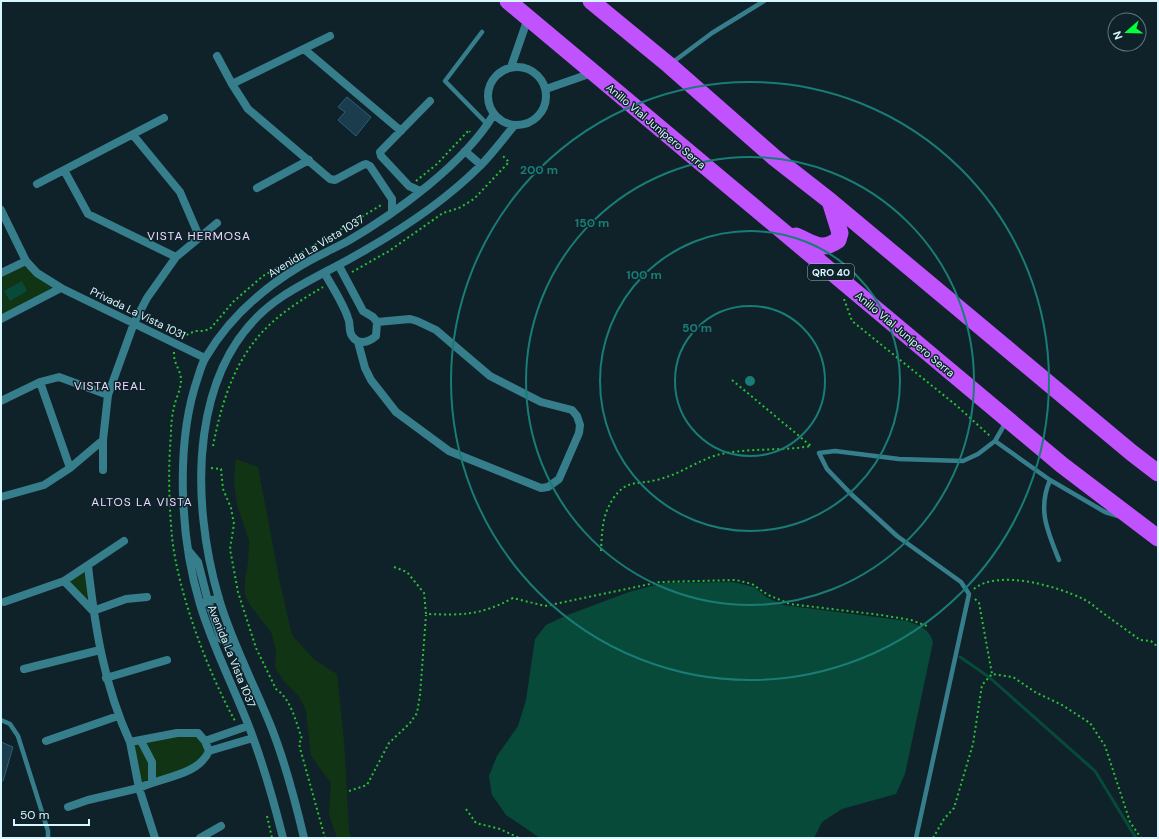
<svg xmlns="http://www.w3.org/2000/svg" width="1159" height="839" font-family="'DM Sans',sans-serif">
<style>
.green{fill:#113414}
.water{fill:#074a3a}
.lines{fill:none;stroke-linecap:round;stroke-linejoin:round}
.stream{stroke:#074a3a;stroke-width:3}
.building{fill:#1a3c4c;stroke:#2a6079}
.path{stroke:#29c232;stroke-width:2;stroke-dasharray:2 3;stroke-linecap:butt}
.lane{stroke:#377e8c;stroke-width:4.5}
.street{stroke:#377e8c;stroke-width:8}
.highway{stroke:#c153ff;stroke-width:17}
.ring{fill:none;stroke:#197c75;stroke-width:2}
.labels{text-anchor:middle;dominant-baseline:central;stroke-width:3;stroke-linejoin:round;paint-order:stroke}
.shield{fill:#0f222a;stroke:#9cb6bf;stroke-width:1}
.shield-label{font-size:10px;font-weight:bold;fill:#d8f6ff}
.street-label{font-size:11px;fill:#d8f6ff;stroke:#0f222a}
.neighbourhood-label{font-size:12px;letter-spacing:1px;fill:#ecdaff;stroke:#0f222a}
.centre{fill:#197c75;stroke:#0f222a;stroke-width:2}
.ring-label{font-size:12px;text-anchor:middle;font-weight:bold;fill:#197c75;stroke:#0f222a;stroke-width:3;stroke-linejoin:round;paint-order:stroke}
</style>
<rect width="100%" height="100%" fill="#0f222a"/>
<path class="green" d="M26,261l35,27 -60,31v-46z
M236,459l22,8 22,116 12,52 23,25 22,14 7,67 5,91 3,6h-15l-8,-24 2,-31 -20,-27 -5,-45 -7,-15 -16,-16 -8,-13 1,-16 -5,-19 -21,-27 -5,-10v-14l3,-18 1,-23 -12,-35 -3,-23z
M88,566l5,45 -29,-30z
M198,733l7,8v18l-66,29 -9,-46z"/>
<path class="water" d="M22,281l5,10 -17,10 -6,-10z
M733,582l21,5 12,10 17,8 124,16c13,5 22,7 26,21l-28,132 -9,20 -54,15 -20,13 -8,16h-274l-34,-23 -14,-20 -3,-19 8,-20 21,-30 8,-26 9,-61 11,-14 19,-9 64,-24 35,-9z"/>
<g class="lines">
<path class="stream" d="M960,657l29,20 106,94 41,67"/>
</g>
<path class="building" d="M347,97l24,20 -15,19 -18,-16 7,-8 -7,-5z
M1,742l12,5 -10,34 -2,-1z"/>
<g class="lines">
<path class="path" d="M416,181l21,-17 32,-34 1,2
M352,272l37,-21 54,-38 16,-5 15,-9 35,-37 -7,-7
M844,299l8,22 105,85 33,30
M182,337l13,-6h8l7,-2 24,-28 29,-25 120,-72
M174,352c-1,11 7,18 7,28 0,9 -5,18 -7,27 -2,8 -3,18 -3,27 -3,34 -2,70 1,103 6,56 36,135 63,184
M732,380l79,66
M213,446c7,-36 18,-75 41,-104 17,-23 45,-41 69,-55
M211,468l10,1 2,20 8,19 3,16 -4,25 8,43 18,56 20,41c15,10 20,33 26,50l-3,4 1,5 25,90
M601,551c1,-19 1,-36 12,-52 13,-20 24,-14 43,-19 25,-5 45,-23 70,-27 28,-5 57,-2 85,-7
M394,567l13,5 17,21 2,21c37,1 53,2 87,-16l32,8 115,-24 76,-2 16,4 16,11 22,9 91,11 30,5 16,6
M974,589c24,-20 83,-3 109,10 7,3 13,9 20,14 12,9 25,18 37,27l11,1 7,6
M975,599l4,4 13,71
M349,791l18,-6 22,-42 21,-20 7,-10 3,-18 6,-80
M466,809l10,14 24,6 19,9
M267,816l5,22
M933,838l11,-19 10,-11 19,-64 9,-59 10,-11 21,3 22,15 27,13 28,18 15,23 25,76 11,16"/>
<path class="lane" d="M482,32l-37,49 43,44
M673,62l39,-29 52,-32
M995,441l55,39 55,32 13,4
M1050,480c-13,30 -2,52 9,80
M1,720l9,4 8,12 30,95v7
M916,838l53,-244 -8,-12 -64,-46 -46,-42 -24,-25 -8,-16 16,-2 64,8 64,2 15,-7 17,-13 11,-19"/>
<path class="street" d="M304,49l97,82
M217,56l15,28 16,25 82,70 5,1 28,-15 3,-1 4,2 22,33v13
M488 96a29 29 0 1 1 58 0a29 29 0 1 1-58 0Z
M511,67l17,-49
M232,84l98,-48
M546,89l46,-16
M133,135l47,57 19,44
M465,151l16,14
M64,170l24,44 88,43
M37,184l127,-66
M257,188l52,-28
M420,191l-11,-5 -28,-30 -1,-4 50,-51
M1,210l25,51 11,12 24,15 144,70
M1,273l25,-12
M325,274c8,14 18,29 23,44 3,6 0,12 4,18 6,9 16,7 24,0l1,-14 -4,-5 -10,-6 -24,-45
M1,319l60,-31
M358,342l7,26 6,12 25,32 53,39 92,37 7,-1 11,-8 20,-46 1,-8 -3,-9 -5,-6 -31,-8 -51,-26 -54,-46 -19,-9 -7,-2 -33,3
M40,382l30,86
M1,401l39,-19 19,-5 49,18
M103,470v-30l5,-45 26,-72 13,-25 29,-41 41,-34
M1,497l43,-12 26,-17 33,-28
M188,550l10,12 10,39 11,-3
M88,566c7,61 16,120 42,176
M64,581l29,30
M4,602l60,-21 60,-40
M204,603l4,-2 13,38 14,9
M93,611l33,-12 21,-2
M24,669l76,-19
M106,678l61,-18
M177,733h21l7,8 4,10c-11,25 -48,26 -70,37l-9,-46z
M46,741l72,-25
M141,741l11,21v19
M205,741l43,-15
M209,751l44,-13
M68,807l20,-7 51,-12 16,50
M200,838l21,-12
M283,838c-9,-36 -19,-71 -32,-106 -16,-43 -38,-84 -51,-128 -20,-66 -25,-161 -2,-227 2,-6 4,-14 8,-20 22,-37 55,-67 91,-89 16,-10 34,-18 51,-27 48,-28 117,-78 146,-127
M304,838c-9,-38 -19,-77 -34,-114 -17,-42 -38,-81 -51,-125 -29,-98 -32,-240 64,-303 26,-17 56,-30 84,-47 40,-23 80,-50 113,-83 12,-12 23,-27 34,-40"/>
<path class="highway" d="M508,1l554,464 96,73
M591,1l78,64 106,93 55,43 302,252 26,20
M796,236c18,8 25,16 42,4l2,-7 -10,-32"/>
</g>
<g class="ring">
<circle cx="750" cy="381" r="75"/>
<circle cx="750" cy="381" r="150"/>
<circle cx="750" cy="381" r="224"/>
<circle cx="750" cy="381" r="299"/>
</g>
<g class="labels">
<rect class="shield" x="808" y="264" width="46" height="16" rx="3"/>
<g class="shield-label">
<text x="831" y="272">QRO 40</text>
</g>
<g class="street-label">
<text transform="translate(656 126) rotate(40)">Anillo Vial Junípero Serra</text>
<text transform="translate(316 246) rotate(-31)">Avenida La Vista 1037</text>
<text transform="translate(138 313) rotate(26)">Privada La Vista 1031</text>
<text transform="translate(905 334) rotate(40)">Anillo Vial Junípero Serra</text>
<text transform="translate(232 656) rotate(68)">Avenida La Vista 1037</text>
</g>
<g class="neighbourhood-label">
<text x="199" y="236">VISTA HERMOSA</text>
<text x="110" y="386">VISTA REAL</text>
<text x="142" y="502">ALTOS LA VISTA</text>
</g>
</g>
<circle cx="750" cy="381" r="6" class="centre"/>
<g class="ring-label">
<text x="539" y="174">200 m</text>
<text x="592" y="227">150 m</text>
<text x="644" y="279">100 m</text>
<text x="697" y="332">50 m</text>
</g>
<rect width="1159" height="839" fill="none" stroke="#d8f6ff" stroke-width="4"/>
<g transform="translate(1127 32) rotate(250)"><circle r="19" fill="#0f222a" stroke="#5f777f"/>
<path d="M0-3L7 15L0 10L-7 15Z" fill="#04ff3b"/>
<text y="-6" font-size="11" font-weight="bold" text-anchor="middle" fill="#d8f6ff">N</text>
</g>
<path d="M14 819v6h75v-6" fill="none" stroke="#d8f6ff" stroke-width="2"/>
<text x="20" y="819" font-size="12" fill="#d8f6ff" stroke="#0f222a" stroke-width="3" paint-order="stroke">50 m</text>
</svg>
